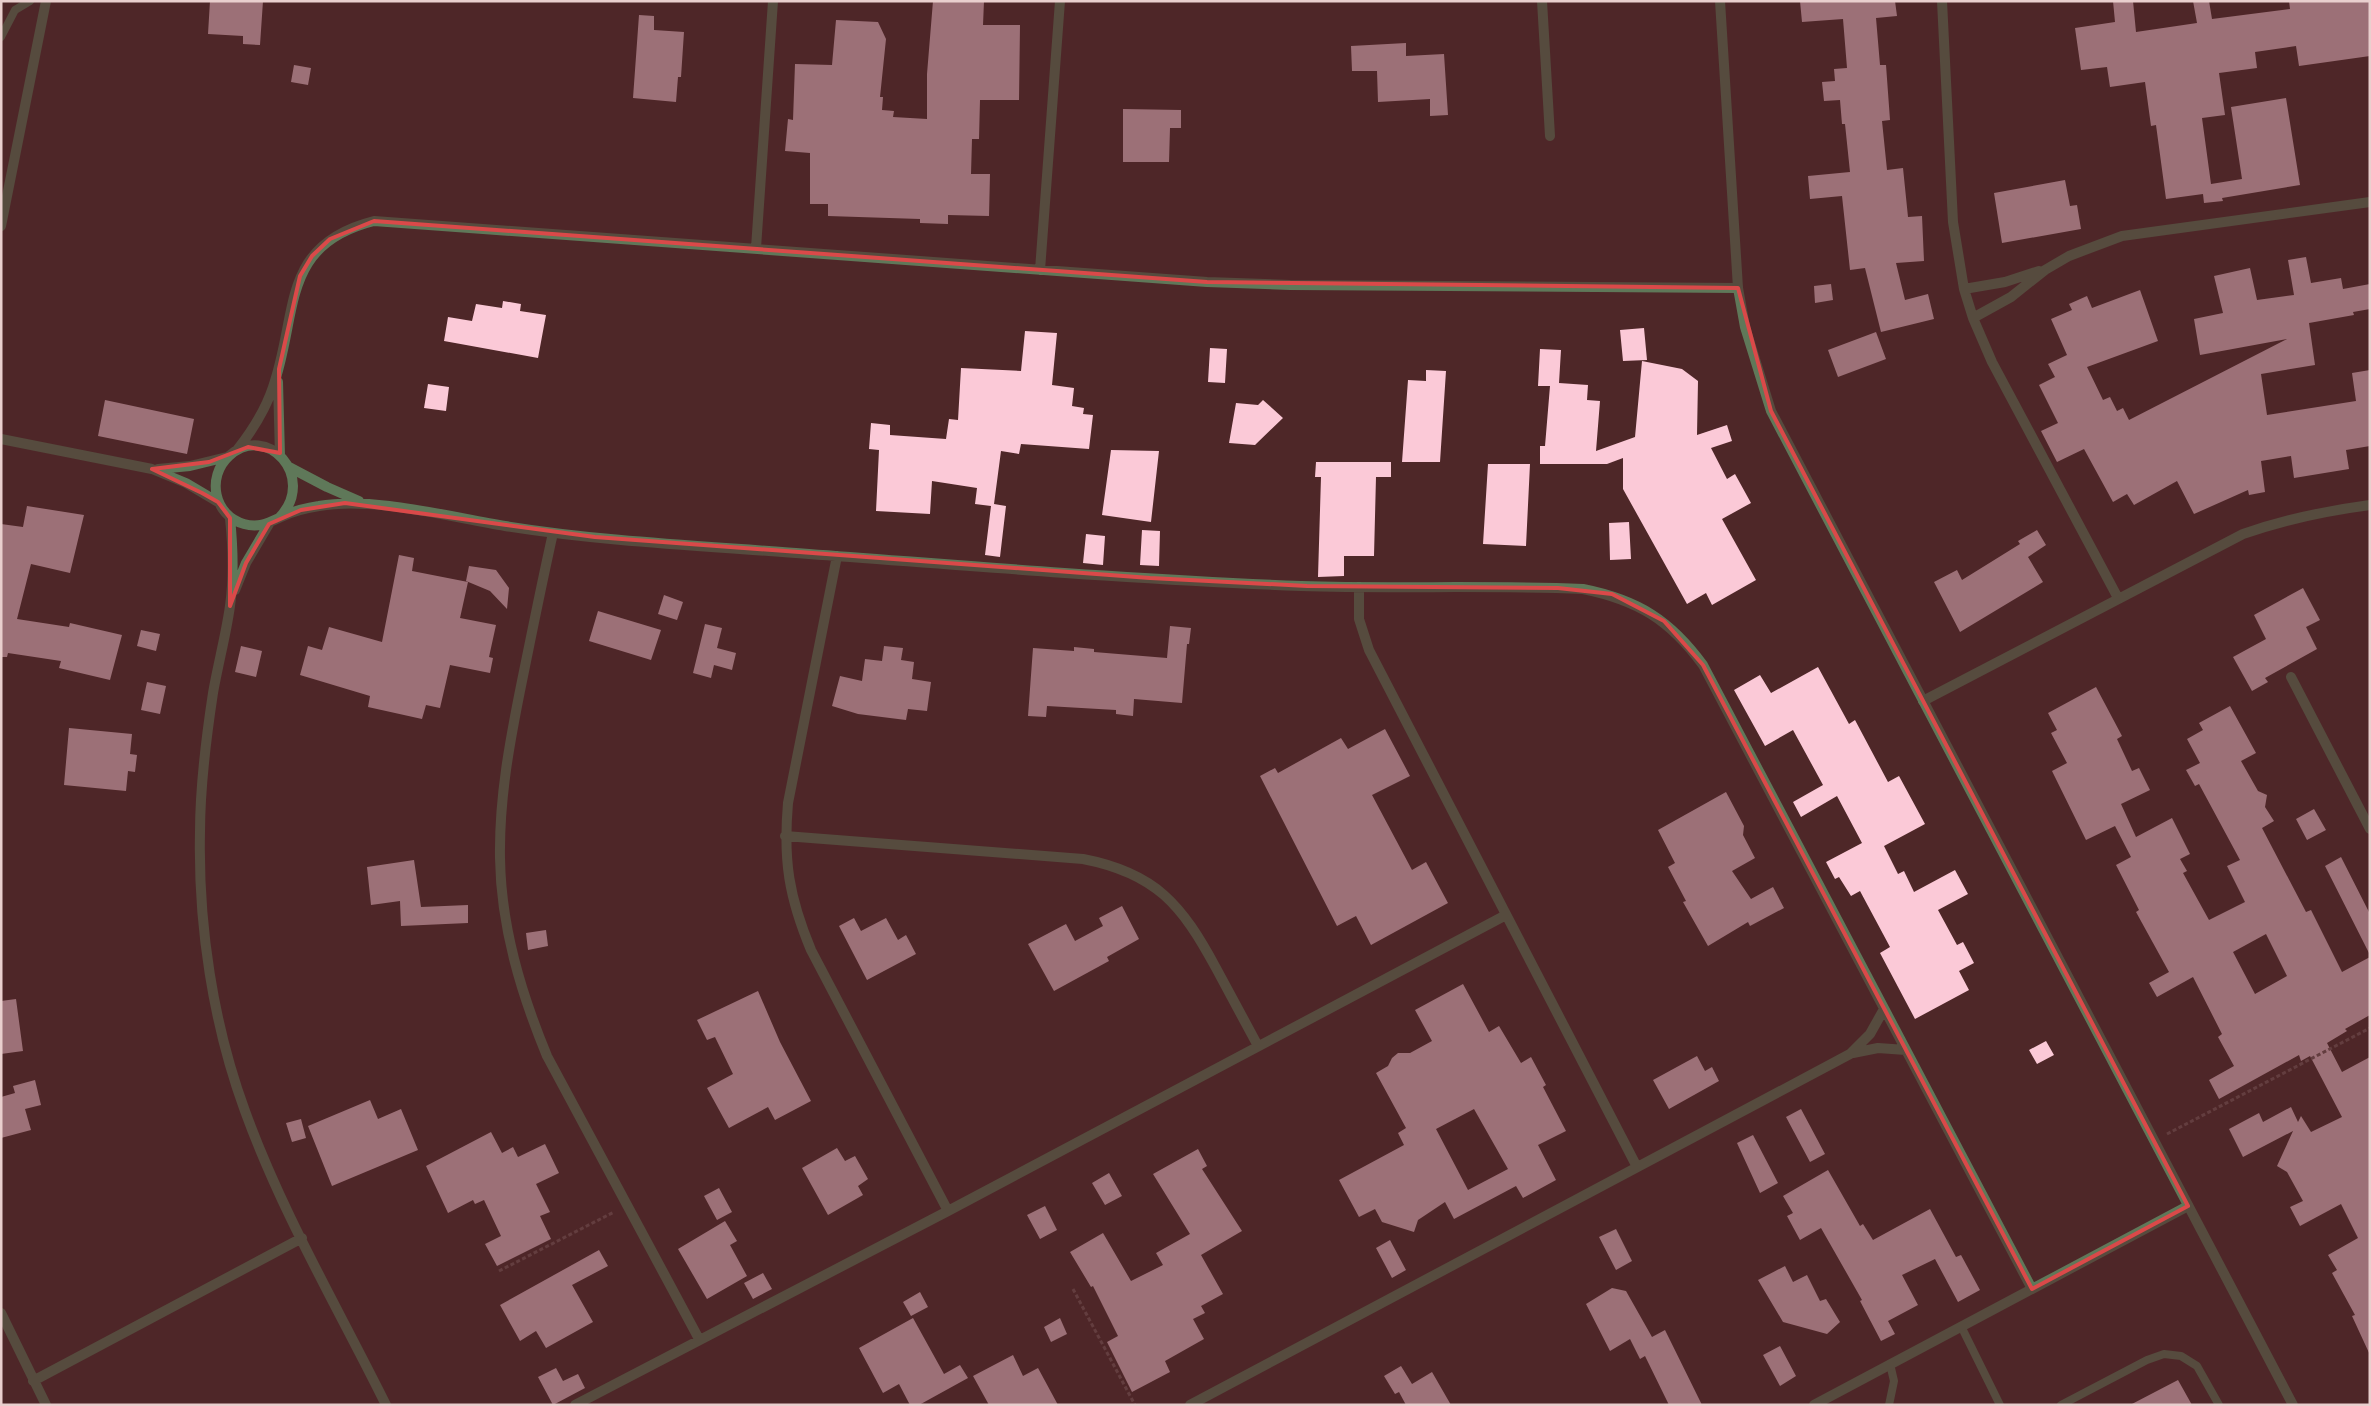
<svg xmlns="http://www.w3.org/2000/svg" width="2371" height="1406" font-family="Inter,sans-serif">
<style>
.building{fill:#fbc9d7;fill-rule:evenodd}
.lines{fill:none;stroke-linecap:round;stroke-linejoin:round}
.path{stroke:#7d5a5b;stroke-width:3;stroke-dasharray:4 2.5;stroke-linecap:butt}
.service{stroke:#5f7859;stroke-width:8}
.minor{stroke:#5f7859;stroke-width:10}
.tertiary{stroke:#5f7859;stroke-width:10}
.marked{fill:none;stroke:#da4949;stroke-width:4;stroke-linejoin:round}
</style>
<rect width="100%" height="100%" fill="#4e2728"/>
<path class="building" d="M210,1h53l-3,44 -17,-1v-8l-35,-2z
M933,1h51l-1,24h37l-1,75h-39l-1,39h-7l-1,35h19l-1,42 -41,-1v9l-28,-1v-4l-92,-3v-12h-18v-51l-25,-2 3,-32 5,1 2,-56 37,1 4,-45 42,2 8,17 -6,58h3l-1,13 12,1 -1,6 34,2v-45z
M1800,1h95l2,15 -21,2 4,47h6l4,55 -8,1 5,49 16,-2 5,49 14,-1 2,45 -28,2 9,37 23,-6 6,25 -53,13 -16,-64 -15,2 -8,-74 -32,3 -2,-23 42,-4 -5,-48h-3l-2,-24 -16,1 -2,-19 13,-1 -1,-12 13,-1 -4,-49 -41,3z
M2113,1h20l3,31 61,-9 -4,-22h16l3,18 78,-10 -1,-8h81v55l-71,10 -3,-20 -41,6 2,16 -38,5 6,42 -23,3 9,66 31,-5 -11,-72 55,-9 14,87 -78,13 1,3 -19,2 -1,-9 -37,5 -10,-74 -5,1 -6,-44 -35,5 -3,-20 -26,3 -6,-42 40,-6z
M639,15l15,1v14l30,2 -3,45h-3l-2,25 -43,-4z
M1406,43v13l38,-2 4,61 -18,1v-17l-52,3 -1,-31h-25l-1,-25z
M294,65l17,3 -3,17 -17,-3z
M1123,109l58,1v18h-11l-1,34h-46z
M2065,180l5,26 7,-1 4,24 -79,14 -8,-50z
M2306,257l5,26 30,-5 2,11 27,-5v25l-17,3 1,3 -45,8 6,42 -54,9 6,41 89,-14 -4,-28 18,-3v76l-24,4 3,19 -55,9 -3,-22 -30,5 4,31 -16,3 -1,-5 -54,24 -17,-33 -43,24 -7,-11 -14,8 -29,-53 -27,13 -16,-31 17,-8 -19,-38 16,-8 -7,-13 19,-9 -16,-36 21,-9 -3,-6 18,-8 5,12 48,-18 18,51 -71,26 16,33 7,-3 7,14 6,-3 6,12 158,-81 -87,16 -6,-36 29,-6 -9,-37 36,-8 7,32 37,-5 -6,-35z
M1831,284l2,16 -18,3 -1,-17z
M503,301l18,3 -1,7 26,4 -8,43 -94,-17 4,-24 24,4 4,-17 26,4z
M1644,328l3,32 -24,1 -3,-31z
M1025,331l32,2 -5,52 22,3 -2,18 12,2 -1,6 10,1 -4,34 -68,-5 -2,10 -18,-3 -7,53 12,2 -6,51 -15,-2 6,-49 -16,-2 2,-16 -45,-7 -2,33 -54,-3 3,-61 -10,-1 2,-26 19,2v10l56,4 3,-20 9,1 3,-52 60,3z
M1876,332l10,27 -48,18 -10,-27z
M1210,348l17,1 -2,34 -17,-1z
M1540,349l21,1 -2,33 29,2 -1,15 13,1 -4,50 39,-14 7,-76 40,8 16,12 -1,54 30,-10 5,16 -21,7 16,31 8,-5 16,29 -29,16 34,61 -44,25 -6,-12 -19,11 -64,-115v-31l-16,6h-67v-18h5l5,-60h-12z
M1426,370l20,1 -6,91h-38l6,-82 18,1z
M428,384l21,3 -3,24 -22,-3z
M105,400l89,19 -7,35 -89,-18z
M1263,400l20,18 -28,27 -26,-2 7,-40 22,2z
M1111,450l48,1 -8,71 -49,-7z
M1316,462h75v15h-15l-2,79h-30v20l-26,1 3,-100h-6z
M1488,464h42l-4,82 -43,-2z
M27,506l57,9 -14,58 -39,-9 -14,55 52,8 1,-4 52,12 -12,45 -51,-12 2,-7 -53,-8 -1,4h-6v-133l22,3z
M1629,522l2,37 -21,1 -1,-37z
M1142,530l18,1 -1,35 -19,-1z
M2037,530l9,15 -18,12 15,25 -83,50 -26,-50 23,-12 5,10 58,-36 -2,-3z
M1086,534l19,2 -2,29 -20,-2z
M399,555l15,3 -2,13 56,11 -8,36 36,7 -7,32 4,1 -3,15 -40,-8 -10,43 -14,-3 -4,14 -54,-12 2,-11 -70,-21 8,-29 14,4 7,-23 53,15z
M469,566l27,4 13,18 -2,21 -17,-18 -24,-10z
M2303,588l17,32 -14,7 11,22 -52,29 3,4 -16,9 -19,-34 33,-18 -12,-24z
M664,595l19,7 -6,18 -19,-6z
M598,611l63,19 -10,30 -62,-19z
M705,624l17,4 -5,20 19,5 -4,17 -18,-5 -3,13 -18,-5z
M1170,626l21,2 -2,16h-2l-5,59 -48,-4 -1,17 -17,-2v-4l-69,-4 -1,11 -18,-1 5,-68 41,3v-4l20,2v3l73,6z
M141,630l19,4 -4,17 -19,-5z
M241,646l21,5 -6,26 -21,-5z
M884,646l19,2 -2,12 13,2 -2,17 19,3 -4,29 -19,-2 -2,11 -48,-6 -26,-8 8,-30 22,5 3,-22 17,2z
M1818,667l31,57 6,-4 33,62 11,-6 26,48 -41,22 14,28 6,-3 10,21 41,-22 13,24 -30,16 19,35 6,-3 11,21 -15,8 10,19 -54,29 -35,-66 10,-6 -30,-56 -9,5 -12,-19 -4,2 -9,-17 36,-19 -25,-47 -36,21 -8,-15 30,-17 -30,-55 -28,16 -31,-56 26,-15 11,18z
M147,682l19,4 -6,28 -19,-4z
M2096,687l26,49 -5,3 15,32 7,-3 11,22 -29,14 15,33 36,-19 18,36 -10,5 7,12 -4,2 26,47 36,-18 -18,-36 13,-6 -41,-76 -4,2 -9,-16 14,-7 -13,-24 16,-9 -4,-7 31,-17 26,47 -15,8 17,30 9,4 -2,12 9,14 -12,7 44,84 5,-2 31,62 28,-15v58l-25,14 2,2 -20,12 15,29 28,-15v298l-18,-39 3,-1 -23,-42 5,-3 -9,-15 30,-17 -17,-34 -41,22 -10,-19 13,-6 -16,-29 -10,-6 16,-35 -50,26 -14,-28 30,-16 4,9 28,-15 7,15 3,-6 10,16 31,-15 -32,-61 -9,5 -2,-6 -80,44 -10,-19 25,-14 -16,-29 4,-3 -29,-57 -36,20 -8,-14 20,-11 -33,-60 3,-2 -23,-45 15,-8 -16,-31 -29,14 -34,-69 15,-8 -16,-30 6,-3 -9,-17zM2266,934l21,42 -32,18 -22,-42z
M69,728l63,6 -2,20 7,1 -2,17 -7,-1 -2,20 -62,-6z
M1385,729l25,47 -38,19 40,75 14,-8 22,41 -77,42 -15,-29 -19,10 -77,-150 15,-8 3,5 63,-35 7,11z
M1726,792l18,34 -1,9 12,23 -23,13 19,28 22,-12 11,21 -34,18 -2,-4 -40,24 -25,-44 3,-1 -18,-34 7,-4 -17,-33z
M2314,809l12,21 -19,10 -11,-21z
M2341,857l29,57v41l-45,-89z
M414,860l7,47 47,-2v18l-67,3 -1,-25 -29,4 -4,-38z
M1122,906l17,33 -32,18 2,4 -55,30 -26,-47 38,-20 9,17 28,-15 -4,-8z
M854,918l7,13 25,-13 12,22 8,-5 10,19 -49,26 -28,-54z
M546,930l2,16 -20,4 -2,-17z
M1463,984l26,48 10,-6 22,37 10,-6 15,28 -3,2 23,44 -28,14 18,35 -33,18 -7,-12 -62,33 -9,-17 -27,18 -4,12 -32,-10 -7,-13 -16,8 -20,-37 65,-35 -6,-12 8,-5 -30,-55 12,-7 4,-8 6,-5h12l22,-12 -17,-31zM1474,1109l34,60 -40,21 -32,-61z
M758,991l22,51 31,59 -36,19 -7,-13 -39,21 -22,-40 26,-14 -18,-37 -8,3 -10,-20z
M16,999l7,52 -22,3v-53z
M2046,1041l8,14 -17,9 -8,-14z
M1697,1056l8,15 7,-4 7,14 -50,28 -16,-29z
M35,1080l6,25 -16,4 6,21 -30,8v-41l14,-4 -2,-7z
M370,1100l8,19 23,-10 17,41 -86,36 -24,-60z
M1801,1109l24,45 -15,8 -24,-45z
M301,1119l5,19 -14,4 -6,-19z
M491,1132l11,21 11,-6 5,10 27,-13 14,29 -23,11 14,28 -10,4 11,23 -54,27 -12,-22 16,-8 -17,-36 -9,4 -2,-4 -25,13 -22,-47z
M1753,1135l25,48 -18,10 -23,-50z
M837,1148l8,13 10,-5 13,23 -10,7 5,9 -35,20 -26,-47z
M1198,1149l9,17 -5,3 40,62 -41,24 22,39 -22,12 4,7 -12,6 11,20 -39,22 5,11 -38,20 -25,-50 11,-6 -25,-50 -2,1 -21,-35 33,-19 28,48 32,-16 -7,-12 34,-19 -37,-60z
M1828,1170l32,56 3,-2 10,16 57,-31 26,48 5,-2 19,35 -22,12 -23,-43 -33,16 16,30 -30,16 7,13 -14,7 -21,-40 2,-1 -41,-72 -21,12 -13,-24 6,-3 -10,-17z
M1109,1173l13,23 -17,9 -13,-22z
M719,1188l13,24 -15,8 -13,-24z
M1045,1206l12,24 -17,9 -13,-24z
M725,1221l12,20 -7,4 17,31 -40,23 -29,-50z
M1616,1229l16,32 -16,9 -17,-33z
M1390,1240l16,30 -14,8 -16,-30z
M599,1250l9,16 -36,19 21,37 -47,26 -10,-17 -16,10 -20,-36z
M1785,1266l8,16 14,-7 13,26 6,-2 14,23 -13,12 -44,-12 -25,-42z
M763,1273l9,16 -19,10 -9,-16z
M1612,1288l14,3 26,46 13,-7 37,75h-33l-24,-49 -5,3 -10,-20 -20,12 -24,-47z
M920,1292l8,15 -17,9 -8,-14z
M913,1318l31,56 16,-9 8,13 -49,27h-9l-11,-21 -16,9 -24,-45z
M1060,1318l7,16 -16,8 -7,-15z
M1780,1346l16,30 -16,10 -17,-31z
M1013,1355l10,21 15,-8 20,37h-69l-16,-29z
M1401,1366l11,18 20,-12 19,33h-45l-7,-13 -4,2 -11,-18z
M556,1368l7,13 15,-7 7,14 -32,17 -15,-28z
M2178,1380l14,25h-62z"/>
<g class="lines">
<path class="path" d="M2167,1134l203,-106
M499,1271l115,-59
M1073,1289l62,116"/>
<path class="service" d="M1,37l14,-27 15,-9
M1961,1326l39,79
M1889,1405l5,-24 -4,-17
M2061,1405l86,-45 17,-6 17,2 16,10 22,39"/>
<path class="minor" d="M1542,1l8,135
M1942,1l11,221 11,67 9,29 19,44 126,236
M1,226l45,-225
M756,248l17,-247
M1040,270l20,-269
M1964,289l41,-7 34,-11
M1973,318l38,-21 34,-27 24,-14 53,-20 248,-34
M278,382l2,74
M1,439l151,30 34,14 32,19
M237,450c15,-19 28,-39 36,-63 26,-74 6,-142 101,-166l833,61 83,3 448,3
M289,467l38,20 32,14
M158,469l32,-3 37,-9
M280,517c37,-40 -13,-95 -51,-61 -23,21 -15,60 15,68 15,4 24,-1 37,-7 12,-6 25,-9 38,-11 53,-10 131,11 186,20 100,16 202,20 304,28 164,12 328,26 492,32 94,3 188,-1 282,3 55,11 87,31 120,76l329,624
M230,518c3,29 4,59 0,88 -4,29 -12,58 -17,87 -7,46 -13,92 -13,139 -2,93 13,192 45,279 37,102 93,197 141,294
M553,533c-11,49 -21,99 -31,148 -12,59 -23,117 -22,177 1,69 21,135 47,198l152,283
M837,556l-49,247c-5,58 1,94 23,147l137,261
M1359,587v32l10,31 268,517
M235,590l11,-27 23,-39
M2291,677l79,152
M1923,701l320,-167c43,-15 81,-23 127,-29
M785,836l298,23c73,14 99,46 133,109 14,26 28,52 42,78
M1853,1053l25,-5 28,2
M1,1313l45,92
M33,1381l269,-143
M575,1405l373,-194 558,-296
M1190,1405l660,-351 20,-20 14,-25
M1814,1405l374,-199"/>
<path class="tertiary" d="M1720,1l18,287 7,39 26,84 522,994"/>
</g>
<path d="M0 0H2371V1406H0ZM374,221l833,61 531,6 33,123 417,795 -156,83 -329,-624 -39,-44 -52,-27 -54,-6 -251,-2 -157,-8 -555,-41 -250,-34 -44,7 -32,14 -23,39 -16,43v-88l-12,-16 -16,-9 -50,-24 57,-7 39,-15 32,6 -1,-84 21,-93 12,-20 18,-17z" fill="#4e2728" fill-opacity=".55" fill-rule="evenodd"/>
<path class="marked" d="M374,221l833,61 531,6 33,123 417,795 -156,83 -329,-624 -39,-44 -52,-27 -54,-6 -251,-2 -157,-8 -555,-41 -250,-34 -44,7 -32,14 -23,39 -16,43v-88l-12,-16 -16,-9 -50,-24 57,-7 39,-15 32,6 -1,-84 21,-93 12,-20 18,-17z"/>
<rect width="2371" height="1406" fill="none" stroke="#e9cfce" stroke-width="5"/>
</svg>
